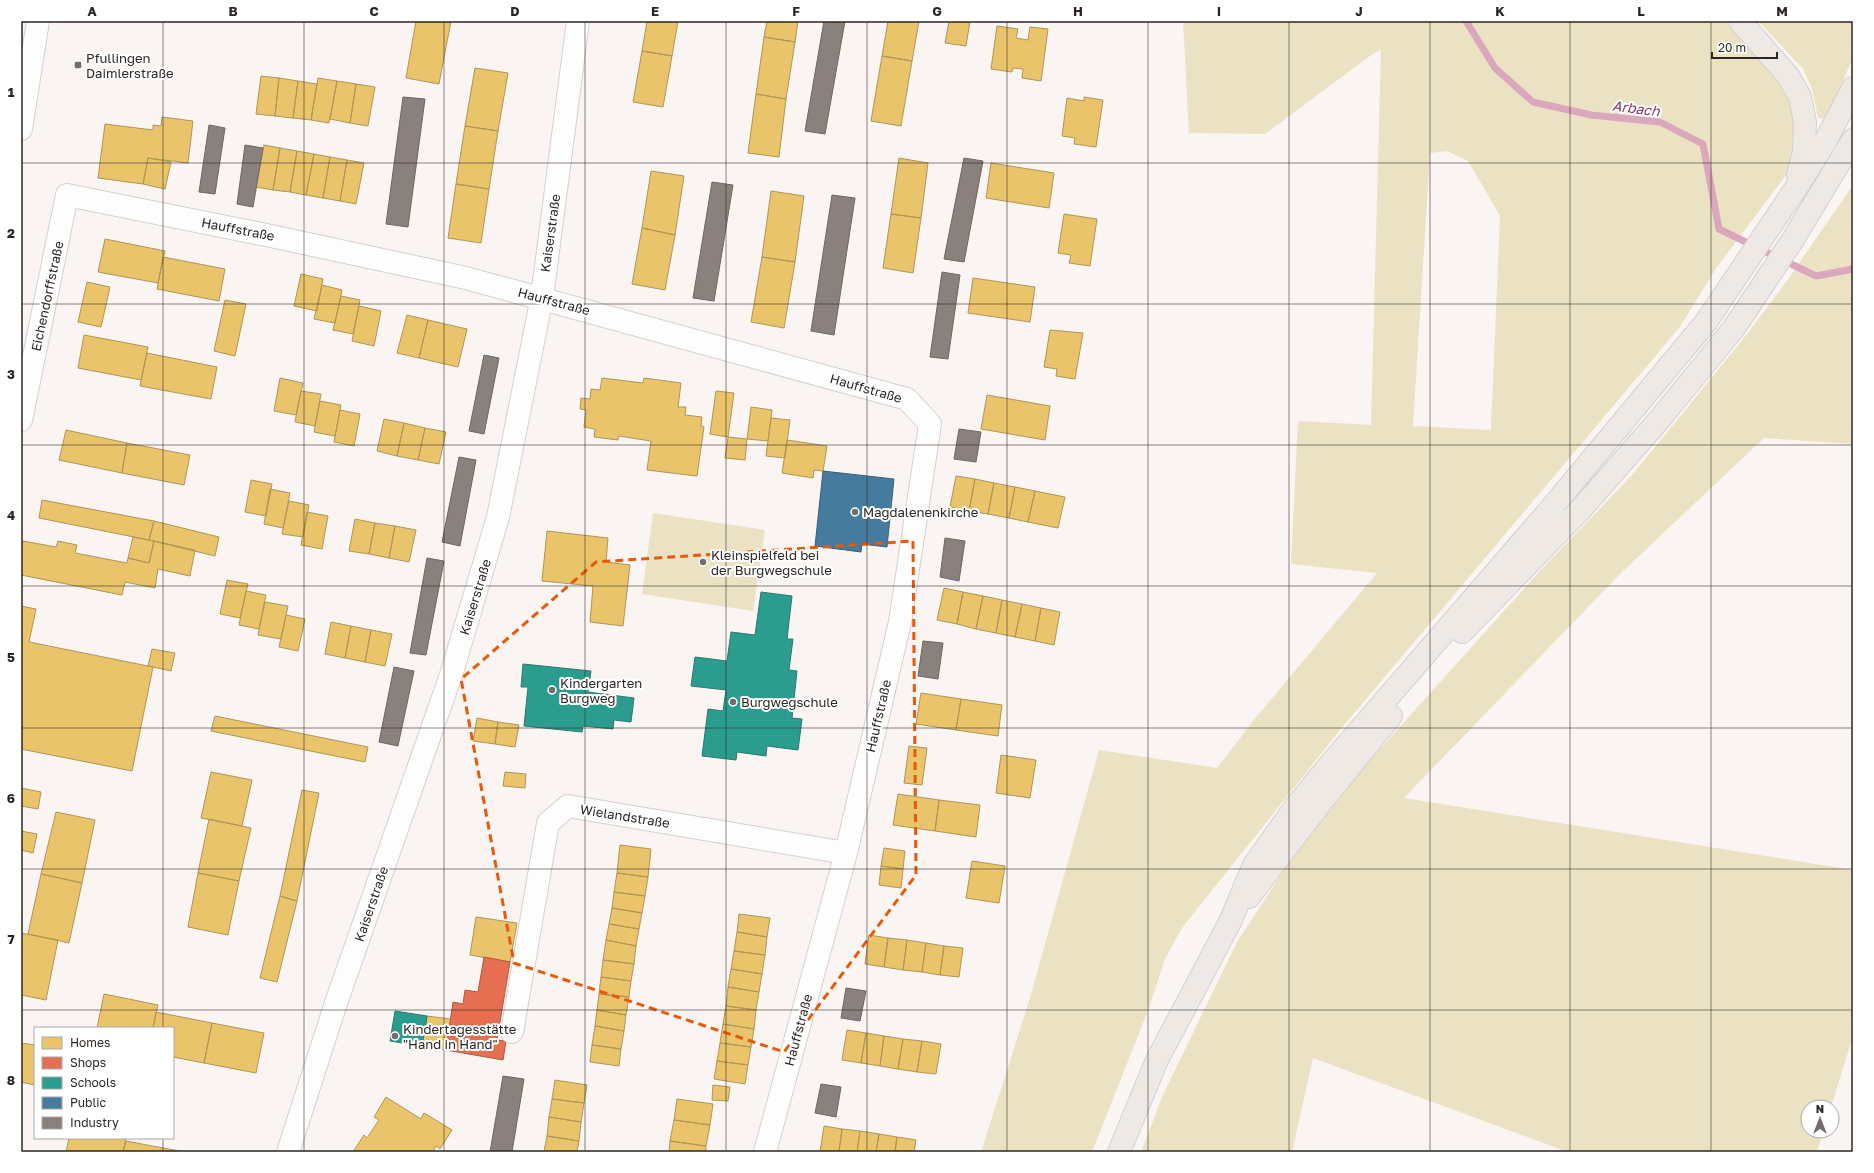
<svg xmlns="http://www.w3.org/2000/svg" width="1874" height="1173" font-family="'Golos Text',sans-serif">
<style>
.green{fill:#ebe2c3;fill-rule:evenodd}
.homes{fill:#e9c46a;stroke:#b09555}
.shops{fill:#e76f51;stroke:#af5943}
.schools{fill:#2a9d8f;stroke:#2a796f}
.public{fill:#457b9d;stroke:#3d6278}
.industry{fill:#8a817c;stroke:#6e6661}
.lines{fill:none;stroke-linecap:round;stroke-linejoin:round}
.stream{stroke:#daa7bc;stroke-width:7}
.street-casing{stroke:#d5d0cd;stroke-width:24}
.secondary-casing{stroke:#d5d0cd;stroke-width:24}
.primary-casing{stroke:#d3d0ce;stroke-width:24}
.street{stroke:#fefdfd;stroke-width:22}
.secondary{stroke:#fefdfd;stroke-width:22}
.primary{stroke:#eee9e4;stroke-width:22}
.marked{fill:none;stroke:#e8590c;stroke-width:3;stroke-dasharray:8 5;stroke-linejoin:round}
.grid{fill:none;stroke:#2b2623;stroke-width:1;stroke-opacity:0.55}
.poi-dot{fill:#736e6b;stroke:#fff;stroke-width:1.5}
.labels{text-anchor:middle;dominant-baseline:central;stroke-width:4;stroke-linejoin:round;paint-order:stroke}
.poi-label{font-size:13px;fill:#2b2623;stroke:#fff;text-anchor:start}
.street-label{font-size:13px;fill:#2b2623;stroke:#fff}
.water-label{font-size:14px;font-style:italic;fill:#87345e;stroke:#fff}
.neatline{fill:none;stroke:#2b2623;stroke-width:1.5}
.grid-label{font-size:13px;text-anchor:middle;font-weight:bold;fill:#2b2623}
</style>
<rect width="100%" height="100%" fill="#faf4f2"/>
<path class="green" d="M1183,21h543l50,55 16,26 5,36 -11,37 -69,92 -38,61 -339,402 -158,198 -17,31 -16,49 -57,144h-111l49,-154 69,-248 118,18 40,-52 120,-143 -86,-9 7,-143 73,4 10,-375 -7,3 -109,81 -76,-1zM1447,151l21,10 32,55 -9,214 -78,-4 17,-273z
M1758,21h95v36l-26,62 -9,-1 -6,-30 -9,-19z
M1853,185v259l-89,-6 -144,136 -216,224 449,72v166l-22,71h-23v24h15l-6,21h-249l-255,-94 -21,94h-151l21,-55 75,-155 76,-116 40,-47 186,-207 94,-98 115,-141 36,-48z
M653,513l112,17 -12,81 -111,-17z"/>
<path class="homes" d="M416,21h35l-12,63 -33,-6z
M647,21h31l-6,35 -30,-5z
M767,21h31l-3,21 -31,-5z
M888,21h31l-7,40 -30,-5z
M949,21h21l-4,25 -21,-3z
M997,26l21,3 -2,9 12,2 2,-13 18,2 -7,52 -19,-3 1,-9 -10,-1 -1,4 -21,-3z
M764,37l31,5 -9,57 -30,-5z
M642,51l30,5 -9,51 -30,-5z
M882,56l30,5 -11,65 -30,-5z
M475,68l33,5 -10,58 -33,-5z
M261,76l18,2 -4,38 -19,-2z
M279,78l19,3 -5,37 -18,-2z
M318,78l19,3 -8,42 -18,-3z
M298,81l19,3 -6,36 -18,-2z
M337,81l19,3 -6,39 -20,-4z
M356,84l19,3 -7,39 -18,-3z
M756,94l30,5 -7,58 -31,-4z
M1084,97l19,3 -7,47 -22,-3 1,-6 -13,-2 5,-38 17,3z
M162,117l31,4 -5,42 -40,-5 -5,26 -45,-6 7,-54 48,6v-5l8,1z
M465,126l33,5 -9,58 -33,-5z
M264,145l16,3 -7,42 -17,-3z
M280,148l17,3 -7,41 -17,-2z
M297,151l17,3 -8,41 -16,-3z
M314,154l16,3 -7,41 -17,-3z
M330,157l17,3 -7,41 -17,-3z
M148,158l23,4 -6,27 -22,-5z
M899,158l29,5 -7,55 -30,-4z
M347,160l17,3 -8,41 -16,-3z
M991,163l63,10 -5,35 -63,-10z
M651,171l33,5 -9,59 -33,-7z
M456,184l33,5 -8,54 -33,-5z
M771,191l33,5 -9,66 -33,-5z
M891,214l30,4 -8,55 -30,-5z
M1064,214l33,5 -7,47 -21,-3 2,-8 -13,-2z
M642,228l33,7 -10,55 -33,-6z
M105,239l60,12 -7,32 -60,-11z
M163,257l62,12 -6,32 -62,-12z
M762,257l33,5 -11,66 -33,-6z
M301,274l22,5 -6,32 -23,-5z
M973,278l62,9 -5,35 -62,-9z
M87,282l23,5 -9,40 -23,-5z
M322,285l20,5 -7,33 -21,-4z
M341,296l19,4 -7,34 -20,-4z
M225,300l21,4 -11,52 -21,-5z
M359,306l22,5 -7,35 -22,-5z
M407,315l21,5 -9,38 -22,-5z
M428,320l39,9 -9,38 -39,-9z
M1050,330l33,3 -8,46 -19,-3 1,-7 -13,-2z
M84,335l64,12 -7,33 -63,-12z
M147,353l70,14 -6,32 -71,-13z
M280,378l23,5 -7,32 -22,-4z
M602,378l41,5 1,-5 37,5 -3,24h8l-1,8 17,2 -1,9 3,1 -7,49 -50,-6 4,-29 -32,-5 -1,4 -24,-3 1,-8 -11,-2 2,-17 -6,-1 1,-11 9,1 1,-10 9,1z
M301,391l20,3 -6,32 -20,-4z
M716,391l18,2 -6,44 -18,-3z
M987,395l63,11 -5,34 -64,-11z
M320,401l21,4 -6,31 -21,-4z
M751,407l21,3 -4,31 -21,-2z
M340,410l20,4 -6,32 -20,-4z
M771,418l19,2 -5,38 -19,-2z
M384,419l20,4 -7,33 -20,-5z
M404,423l21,5 -7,32 -21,-4z
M425,428l21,4 -7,32 -21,-4z
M66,430l61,13 -5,30 -63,-13z
M728,437l19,2 -2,21 -20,-2z
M787,440l40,6 -4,25 -9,-1 -1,8 -31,-5z
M127,443l63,12 -6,30 -62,-12z
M956,476l19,3 -6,32 -19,-4z
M975,479l19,4 -6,31 -19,-3z
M251,480l21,4 -6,32 -21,-4z
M994,483l21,4 -6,31 -21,-4z
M1015,487l20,4 -7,31 -19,-4z
M270,489l20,4 -7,35 -19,-4z
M1035,491l30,6 -7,31 -30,-6z
M42,500l112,21 -5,19 -110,-22z
M289,501l20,4 -6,32 -21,-3z
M307,512l21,4 -6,33 -21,-4z
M355,519l20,4 -6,31 -20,-3z
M154,521l65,16 -4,19 -66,-16z
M375,523l20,3 -6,32 -20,-4z
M395,526l21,4 -7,32 -20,-4z
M547,531l61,7 -2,24 24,3 -7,61 -33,-4 3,-36 -51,-5z
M133,537l21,4 -5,22 -21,-5z
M23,541l33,6 2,-6 19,4 -2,8 52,10 1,-5 21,5 5,-22 41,9 -5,26 -32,-7 -3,19 -30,-6 -3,13 -101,-20v-24z
M227,580l21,4 -8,34 -20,-4z
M944,588l19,4 -6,32 -20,-4z
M246,591l20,4 -7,34 -20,-4z
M963,592l20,4 -7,33 -19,-5z
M983,596l19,4 -6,33 -20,-4z
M1002,600l20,4 -7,33 -19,-4z
M265,602l23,4 -7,33 -23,-4z
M1022,604l19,4 -6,33 -20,-4z
M21,606l15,3 -7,33 124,25 -21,104 -111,-22z
M1041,608l19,4 -6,33 -19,-4z
M286,615l19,4 -7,32 -19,-4z
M331,622l20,4 -6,32 -20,-4z
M351,626l20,4 -6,32 -20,-4z
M371,630l21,4 -7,32 -20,-4z
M152,649l23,4 -4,18 -23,-5z
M921,693l40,6 -5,31 -40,-6z
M961,699l41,6 -4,31 -42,-6z
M215,716l153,31 -3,15 -154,-31z
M477,718l21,4 -3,22 -22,-3z
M498,722l21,3 -4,22 -20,-3z
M909,746l18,2 -5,37 -18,-2z
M1001,755l35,5 -6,38 -34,-5z
M211,772l41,8 -10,46 -41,-8z
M505,772l21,2 -1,14 -22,-2z
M21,788l20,4 -3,17 -17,-3z
M302,790l17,3 -22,108 -17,-5z
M898,794l41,6 -4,31 -42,-6z
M939,800l41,5 -4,32 -41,-6z
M56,812l39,8 -13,63 -41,-9z
M209,819l42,9 -12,53 -41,-8z
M21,831l16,3 -4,19 -12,-3z
M620,845l31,4 -3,28 -31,-4z
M884,848l21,3 -2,18 -22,-3z
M972,861l33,5 -6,37 -33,-5z
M881,866l22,3 -2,19 -22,-3z
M198,873l41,8 -11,54 -40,-8z
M617,873l31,4 -3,19 -31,-4z
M41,874l41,9 -13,60 -41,-9z
M614,892l31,4 -3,17 -30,-5z
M280,896l17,5 -20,81 -17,-4z
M612,908l30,5 -3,16 -30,-5z
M739,914l31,4 -3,19 -30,-5z
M476,917l41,6 -7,39 -40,-7z
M609,924l30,5 -3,17 -30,-6z
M737,932l30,5 -2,18 -31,-4z
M21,933l37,7 -12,60 -25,-5z
M869,935l19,3 -4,29 -19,-3z
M888,938l19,2 -4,30 -19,-3z
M606,940l30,6 -2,18 -31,-4z
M907,940l19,3 -4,29 -19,-2z
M926,943l18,3 -4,29 -18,-3z
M944,946l19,2 -4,29 -19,-2z
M734,951l31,4 -3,19 -31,-5z
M603,960l31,4 -3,17 -30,-4z
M731,969l31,5 -3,18 -31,-5z
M601,977l30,4 -2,16 -30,-3z
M728,987l31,5 -3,18 -30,-4z
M104,994l54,11 -5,23h-56z
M599,994l30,3 -3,18 -29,-5z
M726,1006l30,4 -2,19 -31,-5z
M597,1010l29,5 -2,16 -29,-5z
M156,1012l56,11 -8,40 -31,-6v-29h-20z
M427,1016l24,3 -5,31 -24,-4z
M212,1023l52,10 -8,40 -52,-10z
M723,1024l31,5 -3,18 -31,-4z
M595,1026l29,5 -3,18 -29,-4z
M847,1030l19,3 -5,30 -19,-3z
M866,1033l18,3 -4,30 -19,-3z
M884,1036l19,3 -5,30 -18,-3z
M903,1039l19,2 -5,31 -19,-3z
M922,1041l19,3 -5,30 -19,-2z
M21,1043l14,2v40l-14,-3z
M720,1043l31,4 -3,18 -31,-4z
M592,1045l29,4 -2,17 -29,-4z
M717,1061l31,4 -3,19 -31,-5z
M555,1080l32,5 -3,18 -32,-4z
M713,1085l17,2 -2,14 -16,-1z
M386,1097l35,22 3,-6 28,17 -12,19 -4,-3 -3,6h-80l11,-17 3,3 12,-18 -5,-3z
M552,1099l32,4 -3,19 -32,-5z
M677,1099l36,5 -3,21 -36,-5z
M549,1117l32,5 -2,19 -32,-5z
M674,1120l36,5 -4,21 -36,-5z
M824,1126l18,3 -3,23h-19z
M842,1129l18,2 -3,21h-18z
M860,1131l19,3 -3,18h-19z
M879,1134l18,3 -2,15h-19z
M547,1136l32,5 -2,11h-33z
M897,1137l19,3 -2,12h-19z
M69,1138h57l-3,14h-57z
M126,1141l53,10v1h-56z
M670,1141l36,5v6h-37z"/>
<path class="shops" d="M484,957l26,5 -13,78 9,1 -3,19 -57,-10 7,-48 10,2 2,-14 13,2z"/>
<path class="schools" d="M761,592l31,4 -5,43h6l-4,31 8,1 -5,47 10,1 -4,31 -31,-4 -1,10 -29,-4 -1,8 -34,-4 6,-47 15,2 3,-21 -35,-4 4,-29 32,4 4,-29 24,3z
M523,664l68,7 -3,21 46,6 -3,24 -17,-2 -1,9 -30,-3 -1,6 -58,-6 4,-39h-7z
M395,1011l32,5 -5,30 -32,-5z"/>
<path class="public" d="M823,471l71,8 -7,68 -25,-3 -1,8 -46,-6z"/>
<path class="industry" d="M824,21h21l-20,113 -20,-3z
M403,97l22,2 -17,128 -22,-3z
M209,125l16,3 -10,66 -16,-2z
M245,145l18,3 -10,59 -16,-3z
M964,158l19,3 -19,101 -20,-3z
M712,182l21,3 -19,116 -21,-3z
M832,195l23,3 -21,137 -23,-4z
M942,272l18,3 -12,84 -18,-2z
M484,355l15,3 -15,76 -15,-3z
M959,429l22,3 -5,30 -22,-3z
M459,457l17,3 -16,86 -18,-4z
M945,538l20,3 -6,40 -19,-4z
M427,558l17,3 -18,94 -16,-2z
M923,641l20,2 -5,36 -20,-3z
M394,667l20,4 -16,75 -19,-4z
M846,988l20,3 -6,30 -19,-3z
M503,1076l21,3 -12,73h-22z
M821,1084l20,3 -5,30 -21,-4z"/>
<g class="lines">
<path class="stream" d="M1466,21l29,47 38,34 58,13 69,7 43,22 16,85 97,47 37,-7"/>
<defs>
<path id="street" d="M21,420l46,-225 204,41 195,42 441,121 23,25 -30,198 -54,231 -81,299
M512,1032l36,-209 20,-17 278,47
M288,1152l48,-149 116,-331 46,-155 44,-220 36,-276"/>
<path id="secondary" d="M21,129l17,-108"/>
<path id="primary" d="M1740,21l49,56 11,20 5,25 -1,30 -6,23
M1462,632l119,-123 78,-89 75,-92 58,-87 61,-101
M1249,897l73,-96 69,-85
M1119,1152l38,-92 73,-138 24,-57 42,-59 36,-44 216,-250 158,-190 88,-131 31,-49 28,-54"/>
</defs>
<use href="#street" class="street-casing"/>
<use href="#secondary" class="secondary-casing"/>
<use href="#primary" class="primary-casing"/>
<use href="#street" class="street"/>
<use href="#secondary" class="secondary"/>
<use href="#primary" class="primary"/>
</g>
<path class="marked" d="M913,541l3,334 -132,177 -270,-89 -53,-284 135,-117z"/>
<path class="grid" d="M163,21v1007M304,21v1131M444,21v1131M585,21v1131M726,21v1131M867,21v1131M1007,21v1131M1148,21v1131M1289,21v1131M1430,21v1131M1570,21v1131M1711,21v1131M21,163h1832M21,304h1832M21,445h1832M21,586h1832M21,728h1832M21,869h1832M21,1010h1832M163,1138v14"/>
<g class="poi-dot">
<rect x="74" y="61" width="8" height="8" rx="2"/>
<circle cx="855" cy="512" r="4"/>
<circle cx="703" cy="562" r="4"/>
<circle cx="552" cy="690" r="4"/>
<circle cx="733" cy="702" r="4"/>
<circle cx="395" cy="1036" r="4"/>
</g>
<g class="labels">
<g class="poi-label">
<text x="86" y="58">Pfullingen<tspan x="86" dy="15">Daimlerstraße</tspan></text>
<text x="863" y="512">Magdalenenkirche</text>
<text x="711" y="555">Kleinspielfeld bei<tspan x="711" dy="15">der Burgwegschule</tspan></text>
<text x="560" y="683">Kindergarten<tspan x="560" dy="15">Burgweg</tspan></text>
<text x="741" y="702">Burgwegschule</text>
<text x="403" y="1029">Kindertagesstätte<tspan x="403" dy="15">"Hand in Hand"</tspan></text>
</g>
<g class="street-label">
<text transform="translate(238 229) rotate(11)">Hauffstraße</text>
<text transform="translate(550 233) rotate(-82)">Kaiserstraße</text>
<text transform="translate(47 296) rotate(-78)">Eichendorffstraße</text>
<text transform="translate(554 301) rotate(15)">Hauffstraße</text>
<text transform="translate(866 388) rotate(16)">Hauffstraße</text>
<text transform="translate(475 597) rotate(-73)">Kaiserstraße</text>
<text transform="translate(878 716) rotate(-77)">Hauffstraße</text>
<text transform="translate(625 816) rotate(9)">Wielandstraße</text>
<text transform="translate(371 904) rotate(-71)">Kaiserstraße</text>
<text transform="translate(798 1030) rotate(-75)">Hauffstraße</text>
</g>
<g class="water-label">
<text transform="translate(1636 108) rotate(7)">Arbach</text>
</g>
</g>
<rect width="1874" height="1173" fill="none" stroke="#ffffff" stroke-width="44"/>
<rect x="34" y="1027" width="140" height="112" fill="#ffffff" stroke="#aaa8a7"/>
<rect x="42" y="1037" width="20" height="12" fill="#e9c46a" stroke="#aaa8a7"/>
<text x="70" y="1047" font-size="12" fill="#2b2623">Homes</text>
<rect x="42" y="1057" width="20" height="12" fill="#e76f51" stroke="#aaa8a7"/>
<text x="70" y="1067" font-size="12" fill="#2b2623">Shops</text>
<rect x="42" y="1077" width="20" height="12" fill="#2a9d8f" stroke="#aaa8a7"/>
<text x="70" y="1087" font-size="12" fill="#2b2623">Schools</text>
<rect x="42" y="1097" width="20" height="12" fill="#457b9d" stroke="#aaa8a7"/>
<text x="70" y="1107" font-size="12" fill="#2b2623">Public</text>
<rect x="42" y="1117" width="20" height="12" fill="#8a817c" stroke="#aaa8a7"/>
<text x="70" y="1127" font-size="12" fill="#2b2623">Industry</text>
<g transform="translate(1820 1119)"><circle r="19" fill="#ffffff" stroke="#aaa8a7"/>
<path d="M0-3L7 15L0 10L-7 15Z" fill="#736e6b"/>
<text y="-6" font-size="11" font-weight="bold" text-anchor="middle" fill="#2b2623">N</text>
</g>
<path d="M1712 52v6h65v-6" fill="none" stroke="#2b2623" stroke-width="2"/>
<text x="1718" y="52" font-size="12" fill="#2b2623" stroke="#ffffff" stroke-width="3" paint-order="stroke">20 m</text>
<rect x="22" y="22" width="1830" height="1129" class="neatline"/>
<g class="grid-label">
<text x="92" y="16">A</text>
<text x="233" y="16">B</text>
<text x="374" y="16">C</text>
<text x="515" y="16">D</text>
<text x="655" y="16">E</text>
<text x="796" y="16">F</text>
<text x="937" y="16">G</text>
<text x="1078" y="16">H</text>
<text x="1219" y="16">I</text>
<text x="1359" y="16">J</text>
<text x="1500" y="16">K</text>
<text x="1641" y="16">L</text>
<text x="1782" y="16">M</text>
<text x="11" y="97">1</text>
<text x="11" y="238">2</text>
<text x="11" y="379">3</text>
<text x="11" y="520">4</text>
<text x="11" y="662">5</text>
<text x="11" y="803">6</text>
<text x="11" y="944">7</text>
<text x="11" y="1085">8</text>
</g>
</svg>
